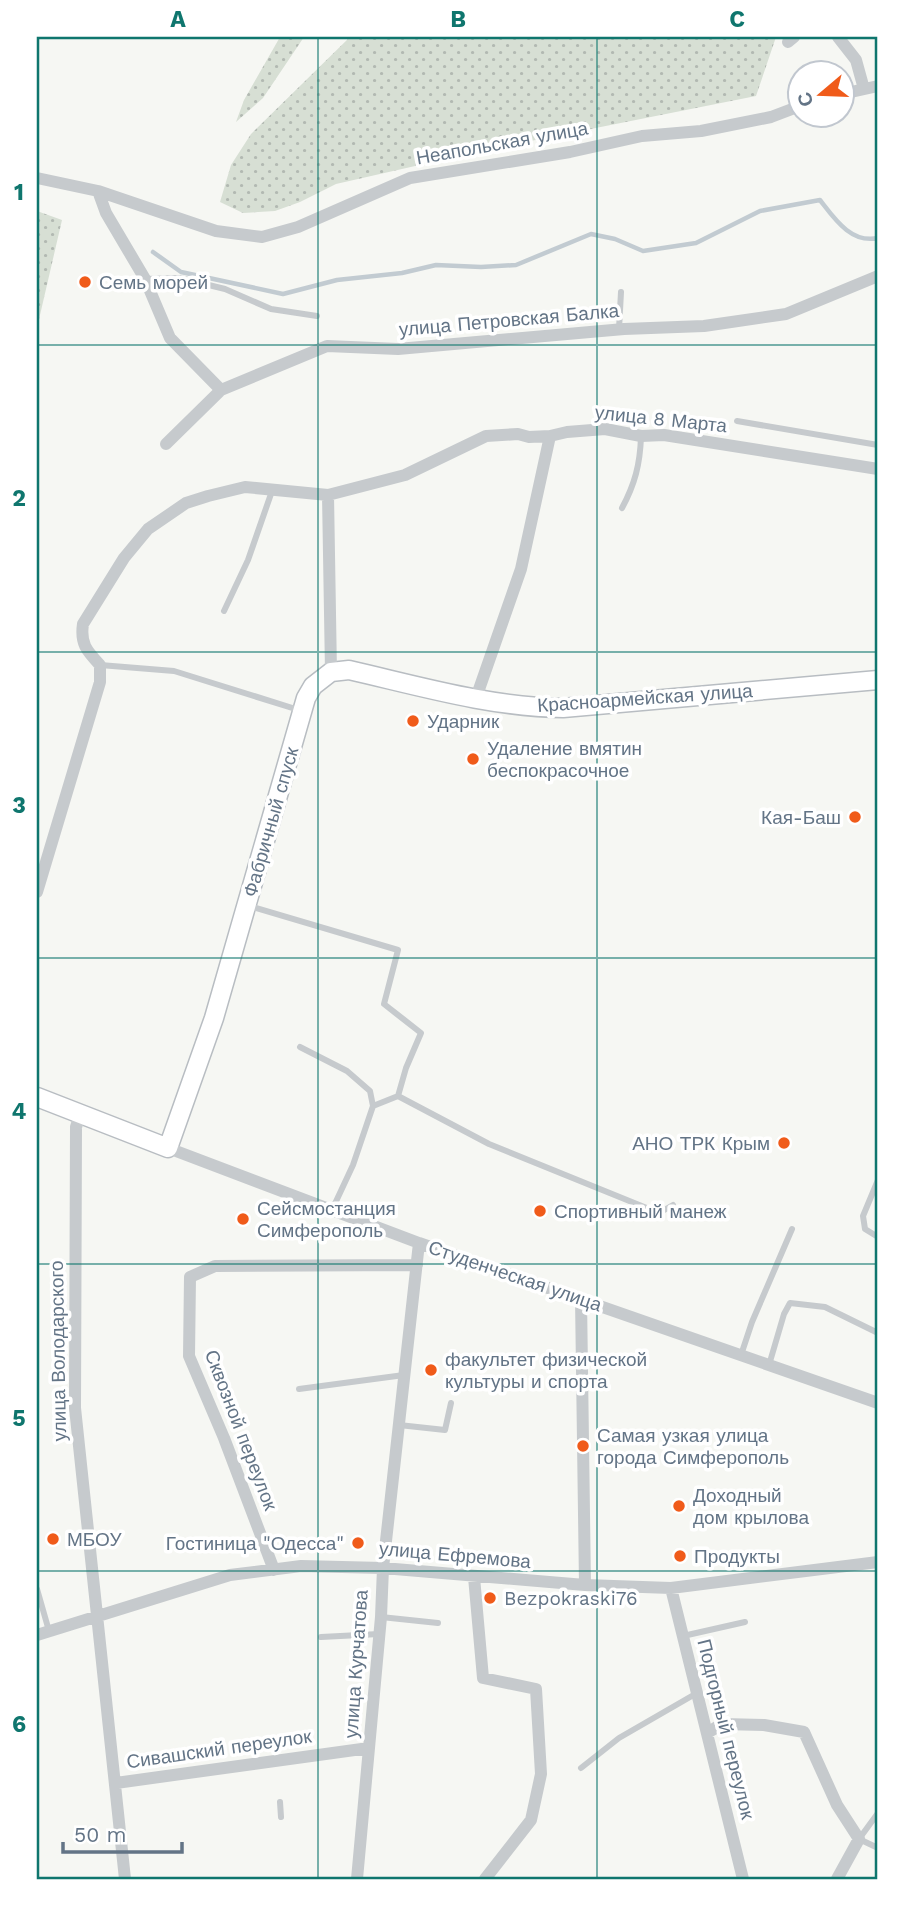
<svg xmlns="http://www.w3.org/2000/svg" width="915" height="1916" font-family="'Work Sans',sans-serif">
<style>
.grass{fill:url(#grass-dots)}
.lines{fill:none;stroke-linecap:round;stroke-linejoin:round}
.stream{stroke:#c2cbd1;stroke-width:4.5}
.secondary-casing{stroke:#b8bdc2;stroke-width:21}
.service{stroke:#c6cacd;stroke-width:6}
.minor{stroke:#c6cacd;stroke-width:12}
.secondary{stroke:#fff;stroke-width:18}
.grid{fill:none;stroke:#0f766e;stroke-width:2;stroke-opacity:0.55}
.poi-dot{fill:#f05b1a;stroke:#fff;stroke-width:2.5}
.labels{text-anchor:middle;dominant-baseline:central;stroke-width:7;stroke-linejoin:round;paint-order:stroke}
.street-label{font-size:19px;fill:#637486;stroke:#fff}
.poi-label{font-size:19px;fill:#637486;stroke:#fff;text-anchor:start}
.neatline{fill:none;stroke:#0f766e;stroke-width:2.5}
.grid-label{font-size:23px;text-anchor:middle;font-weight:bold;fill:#0f766e}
</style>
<defs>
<pattern id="grass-dots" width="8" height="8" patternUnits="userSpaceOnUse" patternTransform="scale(1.75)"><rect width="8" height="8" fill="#d7dfd4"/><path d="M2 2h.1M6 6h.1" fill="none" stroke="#b2b9b2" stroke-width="1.8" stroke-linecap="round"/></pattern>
</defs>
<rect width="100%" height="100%" fill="#f6f7f3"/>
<path class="grass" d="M280,37h24l-41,61 -27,24 8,-22z
M350,37h426l-20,59 -275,55 -145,33 -36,18 -25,9 -32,2 -23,-11 11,-37 20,-31z
M37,211l25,9 -25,108z"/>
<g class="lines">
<path class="stream" d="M153,252l28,20 102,22 54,-14 65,-7 34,-8 45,2 35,-2 75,-31 24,5 28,12 53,-8 64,-32 60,-11c14,18 31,44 58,38"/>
<defs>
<path id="secondary" d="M37,1097l131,51 46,-130 92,-320 7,-12 18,-14 18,-2c70,16 141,37 214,38l315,-28"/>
</defs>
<use href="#secondary" class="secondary-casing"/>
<path class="service" d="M145,279l35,-1 45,11 46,20 46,7
M619,329l2,-37
M737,421l141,24
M622,508c13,-24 18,-44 19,-71
M224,611l24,-51 24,-69
M100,665l74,6 128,40
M249,906l149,44 -14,54 37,29 -15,35 -8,28 91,48 170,69 14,-8
M300,1047l47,24 23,20 3,15 -20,59 -21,45
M373,1106l25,-10
M878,1180l-15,36 2,13 13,8
M741,1355l11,-33 40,-93
M769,1365l15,-51 6,-11 35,4 53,26
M299,1389l105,-14
M399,1425l46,5 6,-27
M37,1589l12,42
M381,1617l57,6
M683,1636l62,-14
M321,1637l58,-3
M581,1768l38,-30 78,-45
M280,1802l1,15
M878,1813l-19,26 19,9"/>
<path class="minor" d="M838,37l18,23 8,29
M788,42l6,-5
M842,94l36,-8
M37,178l61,13 118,40 46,6 36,-10 112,-49 160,-26 72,-16 59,-5 70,-14 29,-11
M98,191l8,22 39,66 25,59 51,52
M166,444l55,-54 106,-44 71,3 226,-20 80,-3 82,-12 92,-38
M328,495l3,177
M476,698l45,-129 29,-133
M37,892l63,-210v-17c-13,-14 -20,-21 -17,-41l41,-66 24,-29 38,-26 22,-7 37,-9 83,8 77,-20 81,-39 32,-2 11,3 21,-1 17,-4 38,-3 36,7 23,-1 214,34
M80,1115l-4,12 -1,281 50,471
M168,1148l251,95 459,160
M581,1298l4,287
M274,1570l-50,-132 -35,-82 1,-79 25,-11 202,-1
M474,1577l9,101 53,11 5,85 -10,46 -46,59
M671,1588l72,291
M37,1635l193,-60 71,-9 82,2 202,17 86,3 207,-26
M707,1733l15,-9 42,1 40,7 33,73 22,34 -22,40
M116,1783l253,-35
M357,1879l24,-262 2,-49 36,-325"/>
<use href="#secondary" class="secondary"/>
</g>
<path class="grid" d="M318,37v1842M597,37v1842M37,345h841M37,652h841M37,958h841M37,1264h841M37,1571h841"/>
<g class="poi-dot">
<circle cx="85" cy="282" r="7"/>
<circle cx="413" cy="721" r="7"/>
<circle cx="473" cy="759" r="7"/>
<circle cx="855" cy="817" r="7"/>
<circle cx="784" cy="1143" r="7"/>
<circle cx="540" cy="1211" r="7"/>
<circle cx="243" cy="1219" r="7"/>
<circle cx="431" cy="1370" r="7"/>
<circle cx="583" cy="1446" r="7"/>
<circle cx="679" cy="1506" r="7"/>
<circle cx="53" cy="1539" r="7"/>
<circle cx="358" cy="1543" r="7"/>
<circle cx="680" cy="1556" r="7"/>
<circle cx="490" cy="1598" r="7"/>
</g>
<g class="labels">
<g class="street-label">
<text transform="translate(502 143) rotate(-10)">Неапольская улица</text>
<text transform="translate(509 320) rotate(-5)">улица Петровская Балка</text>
<text transform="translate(661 419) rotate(6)">улица 8 Марта</text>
<text transform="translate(645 698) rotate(-4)">Красноармейская улица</text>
<text transform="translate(271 822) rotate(-74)">Фабричный спуск</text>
<text transform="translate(515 1276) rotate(19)">Студенческая улица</text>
<text transform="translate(58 1351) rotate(-91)">улица Володарского</text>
<text transform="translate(241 1430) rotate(69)">Сквозной переулок</text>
<text transform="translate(455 1555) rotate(5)">улица Ефремова</text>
<text transform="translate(356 1664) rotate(-86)">улица Курчатова</text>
<text transform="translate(726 1729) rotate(76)">Подгорный переулок</text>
<text transform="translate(219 1749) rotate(-8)">Сивашский переулок</text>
</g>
<g class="poi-label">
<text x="99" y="282">Семь морей</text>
<text x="427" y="721">Ударник</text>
<text x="487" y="748">Удаление вмятин<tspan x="487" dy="22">беспокрасочное</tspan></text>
<text x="841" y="817" text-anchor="end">Кая-Баш</text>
<text x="770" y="1143" text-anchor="end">АНО ТРК Крым</text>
<text x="257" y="1208">Сейсмостанция<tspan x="257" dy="22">Симферополь</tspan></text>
<text x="554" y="1211">Спортивный манеж</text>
<text x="445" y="1359">факультет физической<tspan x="445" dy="22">культуры и спорта</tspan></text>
<text x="597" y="1435">Самая узкая улица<tspan x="597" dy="22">города Симферополь</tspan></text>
<text x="693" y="1495">Доходный<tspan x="693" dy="22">дом крылова</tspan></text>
<text x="67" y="1539">МБОУ</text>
<text x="344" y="1543" text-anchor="end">Гостиница "Одесса"</text>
<text x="694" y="1556">Продукты</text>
<text x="504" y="1598">Bezpokraski76</text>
</g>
</g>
<rect width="915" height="1916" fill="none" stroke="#ffffff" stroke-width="77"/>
<g transform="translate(821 94) rotate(251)"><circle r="33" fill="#ffffff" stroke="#c1c7cf" stroke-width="2"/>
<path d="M0-5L12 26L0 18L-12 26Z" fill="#f05b1a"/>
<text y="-10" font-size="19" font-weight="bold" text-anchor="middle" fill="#637486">С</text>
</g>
<path d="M63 1842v10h119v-10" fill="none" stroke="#637486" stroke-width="3.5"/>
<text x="74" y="1842" font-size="21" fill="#637486" stroke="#ffffff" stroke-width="5" paint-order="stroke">50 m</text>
<rect x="38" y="38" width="838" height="1840" class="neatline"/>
<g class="grid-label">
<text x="178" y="27">A</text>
<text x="458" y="27">B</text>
<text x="737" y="27">C</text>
<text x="19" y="200">1</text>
<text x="19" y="506">2</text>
<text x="19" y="813">3</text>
<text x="19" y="1119">4</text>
<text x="19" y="1426">5</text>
<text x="19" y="1732">6</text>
</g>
</svg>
